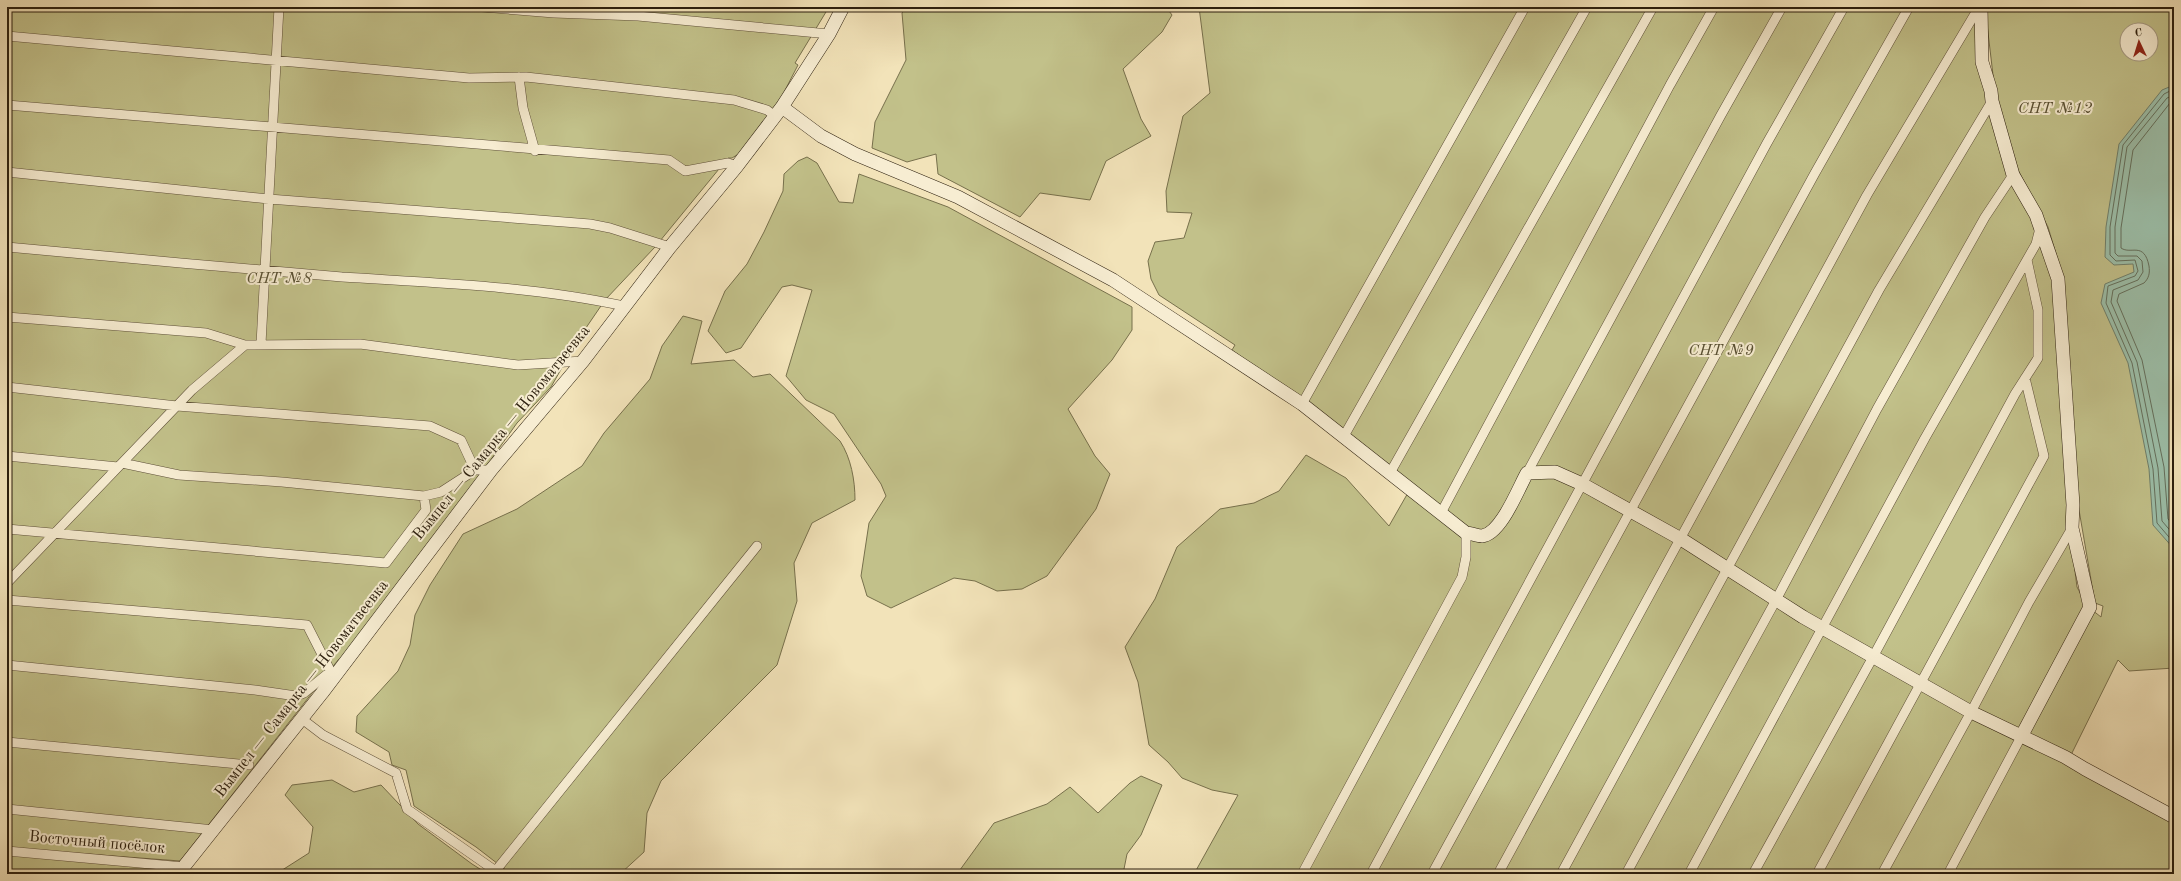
<svg xmlns="http://www.w3.org/2000/svg" width="2181" height="881" font-family="'Old Standard TT',serif">
<style>
.green{fill:#c2c18a;stroke:#77704c;fill-rule:evenodd}
.water{fill:#9cbfa9;stroke:#6f7f6b}
.lines{fill:none;stroke-linecap:round;stroke-linejoin:round}
.shore{stroke:#646f5c;stroke-width:1}
.street-casing{stroke:#5e5039;stroke-width:10}
.secondary-casing{stroke:#2c1f0e;stroke-width:14}
.street{stroke:#f7edd2;stroke-width:9}
.secondary{stroke:#f7edd2;stroke-width:13}
.labels{text-anchor:middle;dominant-baseline:central;stroke-width:4;stroke-linejoin:round;paint-order:stroke}
.park-label{font-size:16px;font-style:italic;fill:#595033;stroke:#f7edd2}
.street-label{font-size:16px;fill:#2c1f0e;stroke:#f7edd2}
</style>
<rect width="100%" height="100%" fill="#f2e3b9"/>
<filter id="stains"><feTurbulence type="fractalNoise" baseFrequency=".005" numOctaves="4"/><feColorMatrix values="0 0 0 0 .2 0 0 0 0 .09 0 0 0 0 .02 0 0 0 .5 -.17"/></filter>
<radialGradient id="worn" r=".72"><stop offset=".6" stop-color="#630" stop-opacity="0"/><stop offset="1" stop-color="#630" stop-opacity=".3"/></radialGradient>
<path class="green" d="M7,7h822l-34,56 3,2 -16,31 -42,57 -8,5h-4l-73,89 -50,53 -28,41 -26,46 -34,36 -57,80 -117,155 -5,2 -158,201 -173,-13z
M906,7h260l6,8 -10,17 -39,37 18,50 10,17 -45,25 -16,39 -50,-7 -20,24 -82,-43 -2,-20 -29,8 -35,-14 3,-26 31,-62 -4,-47z
M1199,7h778l2,62 73,198 17,258 8,62 10,19 14,11 2,-11 -8,-3 -17,-99 -15,-227 -15,-50 -30,-57 -23,-78 -10,-85h189v661l-45,3 -11,-11 -50,101 106,60v53h-980l44,-79 -26,-5 -30,-12 -14,-16 -19,-17 -11,-63 -13,-35 30,-48 22,-52 43,-38 34,-6 25,-12 27,-36 40,23 43,48 24,-42 -181,-134 3,-5 -76,-50 -8,-16 -3,-18 7,-19 29,-4 8,-25 -25,-1 -1,-21 17,-75 27,-23zM2127,30h24v24h-24z
M807,157l10,6 22,39 14,1 6,-29 89,33 184,100v23l-20,30 -44,49 27,47 15,18 -14,35 -49,67 -25,13 -25,2 -22,-10 -21,-3 -63,30 -24,-12 -6,-20 8,-53 17,-27 -5,-12 -47,-70 -28,-14 -20,-24 26,-86 -20,-5 -10,2 -41,61 -15,5 -18,-22 17,-40 22,-27 17,-32 19,-41 1,-17 14,-13z
M683,316l19,5 -11,43 43,-4 19,17 17,-3 70,67c11,17 15,39 15,59l-43,23 -18,40 3,38 -20,64 -116,116 -14,32 -3,39 -24,22h-109l-35,-27 -62,-41 -8,-36 -14,-5 -3,-13 -33,-20 1,-16 41,-45 12,-26 5,-30 15,-30 33,-51 54,-25 65,-43 22,-33 46,-54 12,-33z
M1141,776l21,9 -21,50 -14,19 -4,20h-166l37,-51 53,-19 23,-17 28,26 32,-30z
M332,780l22,12 27,-7 37,39 54,40 16,10h-212l33,-21 4,-26 -28,-32 7,-10z
M7,853l168,14 -6,7h-162z"/>
<path class="water" d="M2174,85v464l-21,-24 -4,-56 -21,-106 -27,-60 4,-19 29,-12 -1,-8 -19,1 -9,-8 1,-30 13,-83 43,-54z"/>
<g class="lines">
<path class="shore" d="M2174,89l-10,5 -41,51 -13,82v28l6,6 19,-1 3,11 -3,5 -27,10 -2,17 26,60 21,106 4,54 17,20
M2174,95l-7,3 -40,49 -12,80v26l3,3h19l5,5 1,11 -5,8 -25,10 -2,12 26,60 21,106 4,53 12,14
M2174,101l-4,2 -37,47 -12,78v20c10,7 23,-7 28,18 1,7 0,12 -5,17l-25,11 -2,7 25,59 22,107 4,52 6,7"/>
<defs>
<path id="street" d="M482,7l72,6 84,3 191,18
M7,11v-4
M7,36l462,42 57,-1 208,23 33,10 8,6
M519,77l4,31 12,43
M7,105l662,55 16,11 43,-8 9,3
M7,172l262,27 321,25 20,4 60,19
M7,247c112,10 223,21 335,30 94,6 190,9 282,29
M7,317l199,16 39,12
M261,344l18,-337
M7,387l170,19 253,20 31,14 14,30h16
M1302,404l223,-397
M1344,436l243,-429
M7,456l111,11
M122,463l57,12 103,7 142,14 17,-4 34,-22
M1390,473l263,-466
M1527,473l194,-358 61,-108
M1441,513l229,-428 44,-78
M7,529l379,34 40,-53 -2,-14
M7,583l185,-193 53,-45 115,-1 158,21 65,-4
M7,600l300,25 25,49 3,2
M7,665l248,25 41,6 8,-3 22,-18 6,-1
M302,719l21,16 73,38 11,36 93,65
M7,742l242,23
M7,809l207,21
M7,851l177,16
M493,874l264,-328
M1302,874l160,-297 4,-20v-24
M1371,874l396,-731 77,-136
M1432,874l383,-701 94,-166
M1498,874l369,-679 112,-188
M1561,874l318,-584 113,-189
M1626,874l150,-274 101,-191 108,-192 28,-42
M1689,874l236,-436 111,-194 4,-16
M1753,874l120,-217 142,-263 23,-36v-48l-11,-50
M1817,874l227,-418 -19,-78
M1882,874l89,-162 58,-110 43,-74
M1948,874l74,-139"/>
<path id="secondary" d="M1981,7l1,55 9,29 1,10 21,74 23,40 22,64 15,226 -1,23 18,79 -68,128
M782,107l39,29 34,18 103,43 155,83 189,124 164,129c5,0 11,3 16,3 19,-2 36,-47 45,-63l28,-1 27,12 99,55 122,78 168,95 94,45 20,12 89,48
M178,874l144,-181 169,-223 92,-109 87,-114 67,-81 45,-59 47,-73 14,-27"/>
</defs>
<use href="#street" class="street-casing"/>
<use href="#secondary" class="secondary-casing"/>
<use href="#street" class="street"/>
<use href="#secondary" class="secondary"/>
</g>
<g class="labels">
<g class="park-label">
<text x="2055" y="109">СНТ №12</text>
<text x="279" y="279">СНТ №8</text>
<text x="1721" y="351">СНТ №9</text>
</g>
<g class="street-label">
<text transform="translate(502 433) rotate(-51)">Вымпел — Самарка — Новоматвеевка</text>
<text transform="translate(302 689) rotate(-52)">Вымпел — Самарка — Новоматвеевка</text>
<text transform="translate(97 843) rotate(5)">Восточный посёлок</text>
</g>
</g>
<rect width="2181" height="881" fill="none" stroke="#f2e3b9" stroke-width="24"/>
<rect x="8" y="8" width="2165" height="865" fill="none" stroke="#2c1f0e" stroke-width="2"/>
<rect x="12" y="12" width="2157" height="857" fill="none" stroke="#2c1f0e"/>
<g transform="translate(2139 42) rotate(356)"><circle r="19" fill="#f7edd2" stroke="#a69b84"/>
<path d="M0-3L7 15L0 10L-7 15Z" fill="#8f2418"/>
<text y="-6" font-size="11" font-weight="bold" text-anchor="middle" fill="#2c1f0e">С</text>
</g>
<rect width="100%" height="100%" filter="url(#stains)"/>
<rect width="100%" height="100%" fill="url(#worn)"/>
</svg>
